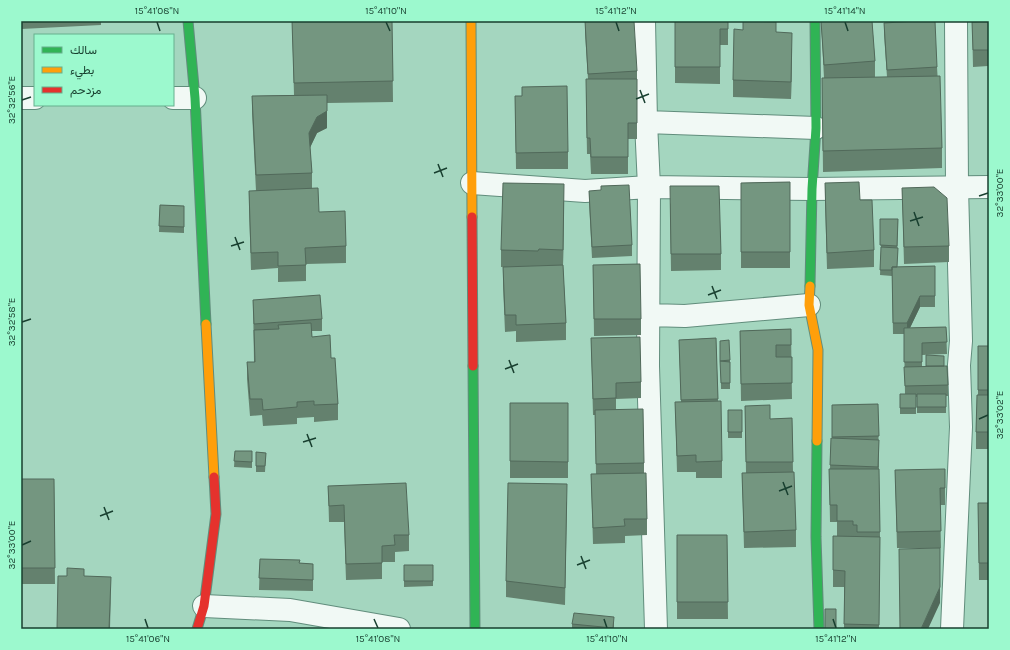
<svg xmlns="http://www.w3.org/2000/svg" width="1010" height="650" font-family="Karla,Vazirmatn,sans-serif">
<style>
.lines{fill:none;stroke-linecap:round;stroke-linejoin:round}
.street-casing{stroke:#618d7c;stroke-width:24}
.fast-casing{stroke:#618d7c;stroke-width:11}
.slow-casing{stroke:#618d7c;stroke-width:11}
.jam-casing{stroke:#618d7c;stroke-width:11}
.street{stroke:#f1f9f5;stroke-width:22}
.fast{stroke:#30b455;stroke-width:9}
.slow{stroke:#ff9f0a;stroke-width:9}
.jam{stroke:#e5322d;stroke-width:9}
.wall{fill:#64816e}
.shaded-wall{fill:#51695a}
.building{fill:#749680;stroke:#51695a}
.ticks{fill:none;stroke:#183f2f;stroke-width:1.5}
.neatline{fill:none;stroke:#183f2f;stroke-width:1.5}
.ticks-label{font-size:10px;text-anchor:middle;fill:#183f2f}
</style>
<rect width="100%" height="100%" fill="#a4d6bf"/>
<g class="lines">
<defs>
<path id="street" d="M644,21l2,101 3,65 -1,179 8,263
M21,98h14
M173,98h22
M646,122l170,6
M472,183l113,8 64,-4 163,2 177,-2
M649,315l36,1 124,-11
M204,606l86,4 109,19
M952,629l9,-202 -2,-62 2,-24 -4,-154 -1,-166"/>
<path id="fast" d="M188,21l7,77 11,226
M810,286l2,-97 4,-61 -1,-107
M473,366l2,263
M817,441l-1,96 3,92"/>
<path id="slow" d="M471,21l1,196
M810,286l-1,19 9,45 -1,91
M206,324l8,153"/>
<path id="jam" d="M472,217l1,149
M197,629l7,-23 12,-92 -2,-37"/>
</defs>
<use href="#street" class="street-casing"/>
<use href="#fast" class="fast-casing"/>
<use href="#slow" class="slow-casing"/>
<use href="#jam" class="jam-casing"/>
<use href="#street" class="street"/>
<use href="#fast" class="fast"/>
<use href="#slow" class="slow"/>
<use href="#jam" class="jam"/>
</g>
<path class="wall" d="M21,21h80v4l-80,4z
M292,21h100l1,81 -66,1v25l-10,5 -7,14 2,26v15l7,24 27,34v17l-40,1v17l-28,1v-14l-27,2 -2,-63v-16h7l-4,-79v-16l42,-1z
M585,21l52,50v68h-9v35h-37l-1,-20h-3l-1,-58 2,-17 -3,-46z
M675,21h53v24h-8v39l-45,-1z
M821,21h51l3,40v16h12l-3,-43v-11l53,44 5,81v20l-119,4 -1,-94h2z
M973,21h16v62l-1,-17 -15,1 -1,-45z
M776,32l16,17 -1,50 -58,-2v-17z
M522,87l46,65v17h-52l-1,-73h7z
M790,182v86h-49v-85z
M825,183l35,17 14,50v17l-47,2 -2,-69z
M601,186l31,59v11l-40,2 -3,-56v-11h12z
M902,188l47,58v16l-45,2z
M564,201l-1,64 3,58v17l-50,2v-11l-11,1 -2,-48v-17h13h-15v-17z
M670,203l51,51v16l-50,1z
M160,205l24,1v27l-25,-1z
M880,219h18l-1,48 38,-1v41h-15l-10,21 36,-1 1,27 -25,1v12l22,-1 4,19v11h-2v17h-29v-16h-1v17h-16v-20h5l-1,-60h-11l-1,-58 -12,-1 1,-24z
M593,265l48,54v16l-47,1z
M253,300l69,19v12h-10v6l19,21 7,46v16l-24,2v-5l-17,1v6l-34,2 -1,-11 -12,1 -3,-37v-17h7z
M791,329l1,70 -51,2 -1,-70z
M591,338l50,44v16l-25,1v10l28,54v10l3,46v16l-22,1v7l-32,1 -2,-70h5l-1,-59h-2z
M716,338l2,63 4,60v17h-26v-6h-19l-2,-70h6l-2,-62z
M720,341l10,19v29h-9z
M978,346h11v103h-13v-17l2,-37z
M510,403h58v75h-58z
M878,404l2,133 -1,92h-35v-42h-11v-51h4v-14h-7l-1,-53h1l1,-31h1v-33z
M745,406l25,13 22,-1 1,54 3,58v17l-52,1 -2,-75h4z
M728,410h14v28h-14z
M235,451h17v17l-18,-1z
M256,452l10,1 -1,19h-9z
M895,470l50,18v17h-5l1,43h-44z
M21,479h33l1,105h-34z
M328,486l81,49v16l-14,1v10h-13v17l-36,1 -2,-58h-15z
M567,501l-2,104 -59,-8v-16z
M978,503h11v77h-10z
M677,535h50l1,84h-51z
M260,559l40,4 13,1v27l-54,-1z
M404,565h29v21l-29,1z
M614,623v6h-42v-5z"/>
<path class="shaded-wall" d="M792,33v16l-1,50v-17z
M327,111v17l-10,5 -8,17v-17l8,-16z
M564,184v17l-1,65v-16z
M920,296v11l-13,27v-11z
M111,577l-1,52h-1z
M940,587v16l-12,26h-7z"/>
<path class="building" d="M292,21h100l1,60 -99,2z
M585,21h49l3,50 -49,3z
M675,21h53v8h-8v38h-45z
M743,21l33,1v10l16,1 -1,49 -58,-2 1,-51 9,1z
M821,21h51l3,40 -51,4z
M916,21h19l2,46 -50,3 -3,-47z
M989,21v46l-1,-17h-15l-1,-28z
M940,76l2,72 -119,3 -1,-73z
M586,79h51v44h-9v34h-37l-1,-19h-3z
M567,86l1,66 -52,1 -1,-57h7v-9z
M327,95v16l-10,6 -8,16 3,40 -56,2 -4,-79z
M790,182v70h-49v-69z
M859,182l1,18h12l2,50 -47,3 -2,-70z
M503,183l61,1 -1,66 -24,-1 -1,2 -37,-1z
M629,185l3,60 -40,2 -3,-56 12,-1v-4z
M670,186h49l2,68h-50z
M934,187l13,11 2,48 -45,1 -2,-59z
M318,188l1,24 26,-1 1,35 -41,2 1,17 -28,1v-14l-27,1 -2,-62z
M160,205l24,1v21l-25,-1z
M880,219h18l-1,27 -17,-1z
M881,247l17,1 -1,19h-5v3h-12z
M640,264l1,55h-47l-1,-54z
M563,265l3,58 -50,2v-10h-11l-2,-48z
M935,266v30h-15l-13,27h-14l-1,-56z
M320,295l2,24 -68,5 -1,-24z
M311,323l1,14 18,-2 1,23h4l3,46 -24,1v-4l-17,1v5l-34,3 -1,-11h-12l-3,-37h8l-1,-32 25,-1 -1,-4z
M946,327l1,15 -25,1v19h-18v-34z
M791,329v16h-15v12h16v26l-51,1 -1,-53z
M640,337l1,45 -25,1v15l-23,1 -2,-61z
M716,338l2,61 -37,1 -2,-60z
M729,340l1,20 -10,1v-20z
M978,346h11v44h-11z
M926,355l18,1v10h-18z
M720,361l10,1v21h-9z
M947,366l1,19 -43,1 -1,-19z
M900,394h16v14h-16z
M917,394h29v13h-29z
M977,395h12v37h-13z
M721,401l1,60 -26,1v-7l-19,1 -2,-54z
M510,403h58v59l-58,-1z
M878,404l1,32 -47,1v-32z
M770,405v14l22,-1 1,44h-47l-1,-56z
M643,409l1,54 -48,1 -1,-54z
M728,410h14v22h-14z
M831,438l48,2 -1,27 -48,-2z
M235,451h17v11l-18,-1z
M256,452l10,1 -1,13h-9z
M829,469h50l1,63h-23v-7h-4v-4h-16v-16h-7z
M945,469v19h-5l1,43 -44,1 -2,-62z
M794,472l2,58 -52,2 -2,-59z
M646,473l1,46h-23l1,7 -32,2 -2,-54z
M21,479h33l1,89h-34z
M406,483l3,52h-15l1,10 -13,1v17l-36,1 -2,-59 -15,1 -1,-20z
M508,483l59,1 -2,104 -59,-7z
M978,503h11v60h-10z
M677,535h50l1,67h-51z
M833,536l47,1 -1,88 -35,-1 1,-53 -12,-1z
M940,548v39l-19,42h-21l-1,-80z
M260,559l40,1 -1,3 14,1v16l-54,-2z
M404,565h29v16h-29z
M67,568l17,1v7l27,1 -2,52h-52l1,-53h9z
M825,609h11v20h-11z
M574,613l40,4 -1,11 -41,-4z"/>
<path class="ticks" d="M157,22l3,9M386,22l4,9M616,22l3,9M845,22l3,9M640,90l5,13M636,99l13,-5M22,100l9,-3M438,164l5,13M434,173l13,-5M979,196l9,-3M914,212l5,14M910,221l13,-4M235,237l5,13M231,246l13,-4M712,286l5,13M708,295l13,-5M22,322l9,-3M509,360l5,13M505,369l13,-5M979,419l9,-4M307,434l5,13M303,442l13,-4M783,482l5,13M779,491l13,-5M104,507l5,13M100,516l13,-5M22,545l9,-4M581,556l5,13M577,565l13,-5M145,619l3,9M374,619l4,9M604,619l3,9M833,619l3,9"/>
<rect width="1010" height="650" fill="none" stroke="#9cf9ce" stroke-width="44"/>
<rect x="34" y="34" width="140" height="72" fill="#9cf9ce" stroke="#67af8e"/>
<rect x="42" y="47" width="20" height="6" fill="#30b455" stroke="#67af8e"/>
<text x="70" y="54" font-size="12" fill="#183f2f">سالك</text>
<rect x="42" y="67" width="20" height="6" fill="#ff9f0a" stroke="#67af8e"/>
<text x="70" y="74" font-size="12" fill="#183f2f">بطيء</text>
<rect x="42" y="87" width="20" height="6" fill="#e5322d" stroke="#67af8e"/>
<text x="70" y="94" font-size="12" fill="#183f2f">مزدحم</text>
<rect x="22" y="22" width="966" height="606" class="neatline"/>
<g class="ticks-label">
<text x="157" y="14">15°41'08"N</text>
<text x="386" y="14">15°41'10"N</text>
<text x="616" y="14">15°41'12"N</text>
<text x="845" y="14">15°41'14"N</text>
<text transform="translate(11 100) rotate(-90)" y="4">32°32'56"E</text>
<text transform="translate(999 193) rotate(-90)" y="4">32°33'00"E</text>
<text transform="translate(11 322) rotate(-90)" y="4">32°32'58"E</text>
<text transform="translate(999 415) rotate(-90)" y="4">32°33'02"E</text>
<text transform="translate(11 545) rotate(-90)" y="4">32°33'00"E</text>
<text x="148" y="642">15°41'06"N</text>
<text x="378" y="642">15°41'08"N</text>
<text x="607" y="642">15°41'10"N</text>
<text x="836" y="642">15°41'12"N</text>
</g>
</svg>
